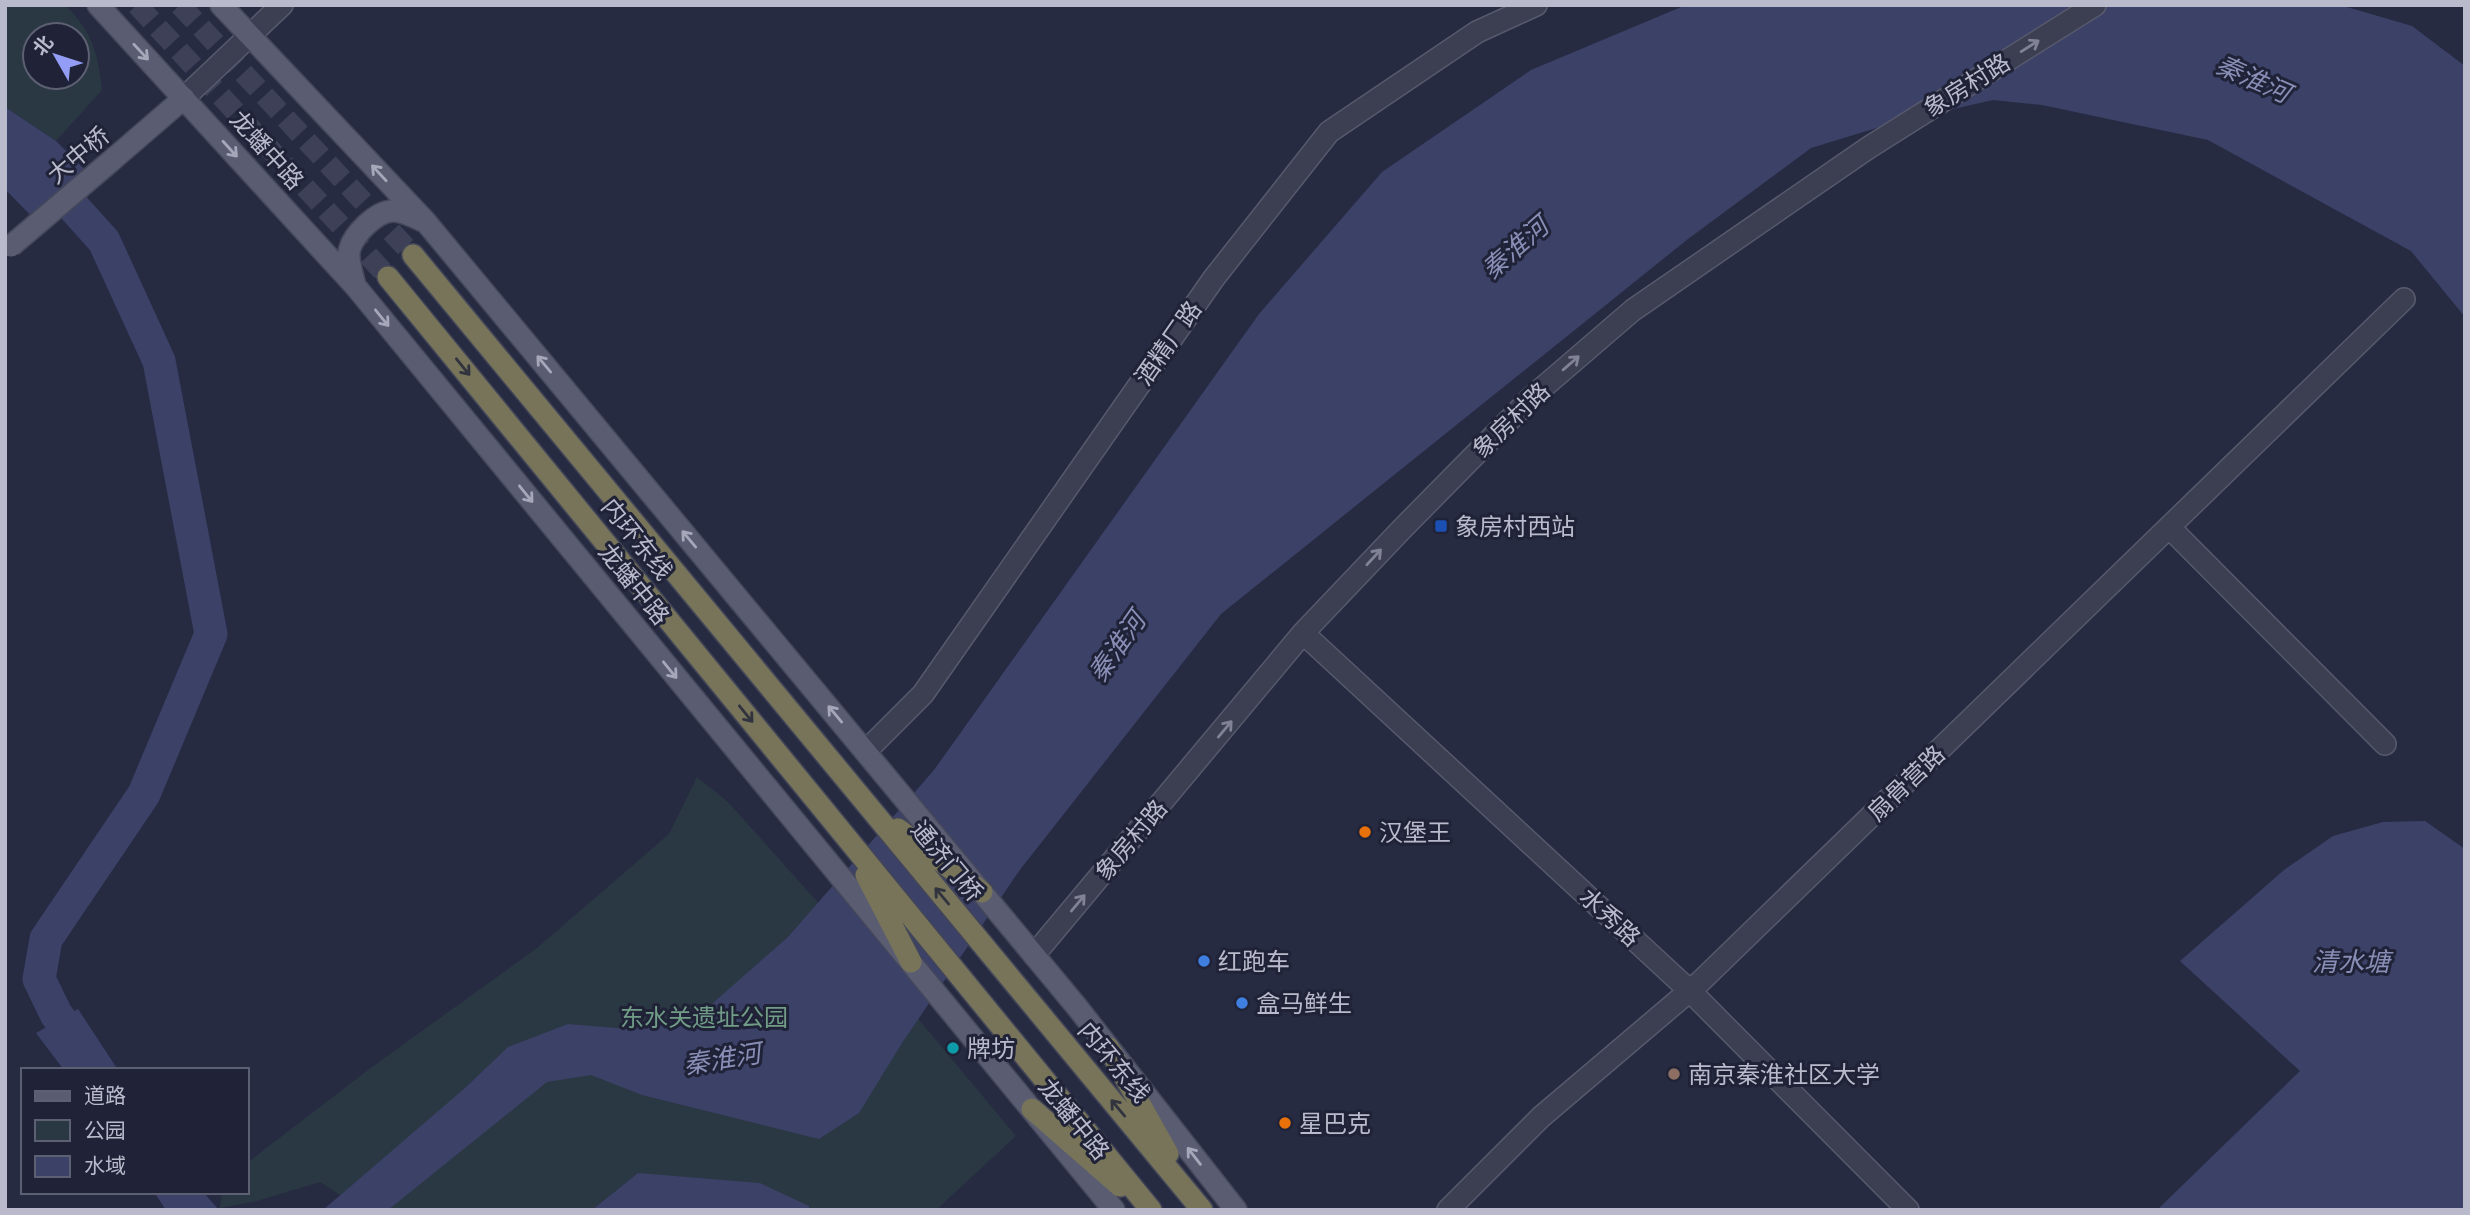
<svg xmlns="http://www.w3.org/2000/svg" width="2470" height="1215" font-family="Helvetica,'Noto Sans SC',sans-serif">
<style>
.green{fill:#293843;fill-rule:evenodd}
.water{fill:#3c4168}
.lines{fill:none;stroke-linecap:round;stroke-linejoin:round}
.river{stroke:#3c4168;stroke-width:33}
.highway-tunnel{stroke:#3d4057;stroke-width:21;stroke-dasharray:21 10;stroke-linecap:butt}
.minor-casing{stroke:#57596c;stroke-width:24}
.major-casing{stroke:#45475b;stroke-width:24}
.highway-casing{stroke:#434659;stroke-width:24}
.minor{stroke:#3c3e52;stroke-width:21}
.major{stroke:#5a5d71;stroke-width:21}
.highway{stroke:#777459;stroke-width:21}
.major-bridge-casing{stroke:#45475b;stroke-width:24;stroke-linecap:butt}
.major-bridge{stroke:#5a5d71;stroke-width:21}
.oneway{stroke:#818295}
.oneway2{stroke:#a6a7b9}
.oneway3{stroke:#31333e}
.transit-dot{fill:#1a4fb4;stroke:#202337;stroke-width:2.5}
.food-dot{fill:#e8710a;stroke:#202337;stroke-width:2.5}
.shop-dot{fill:#3f7fe0;stroke:#202337;stroke-width:2.5}
.culture-dot{fill:#0f9aa8;stroke:#202337;stroke-width:2.5}
.education-dot{fill:#8d6e63;stroke:#202337;stroke-width:2.5}
.labels{text-anchor:middle;dominant-baseline:central;stroke-width:6;stroke-linejoin:round;paint-order:stroke}
.street-label{font-size:24px;fill:#b9bacb;stroke:#202337}
.poi-label{font-size:24px;fill:#b9bacb;stroke:#202337;text-anchor:start}
.park-label{font-size:24px;fill:#719c87;stroke:#202337}
.water-label{font-size:26px;font-style:italic;fill:#888eb6;stroke:#202337}
</style>
<rect width="100%" height="100%" fill="#272b42"/>
<path class="green" d="M5,5h60c27,27 33,47 37,85l-46,51 -51,-34zM35,35h42v42h-42z
M697,777l31,25 142,159 146,175 -80,74h-127l-1,-4 -170,-33 -46,37h-238l-3,-8 -31,-20 -63,19 -37,7 2,-16h25v-29l125,-96 165,-119 132,-114z"/>
<path class="water" d="M1686,5h654l72,21 53,40v251l-54,-66 -203,-111 -166,-35 -49,-5 -97,22 -85,26 -123,91 -467,375 -202,257 -117,172 -43,70 -40,26 -177,-44 -51,-20 -44,7 -159,128h-65l142,-122 43,-41 60,-23 61,5 76,-19 83,-73 146,-167 325,-456 123,-142 149,-102z
M5,107l51,34 36,36 -54,46 -33,-34z
M2425,821l40,28v361h-308l143,-139 -120,-110 104,-91 49,-34 50,-14z
M78,1009l40,61h-54l-28,-37z
M638,1173l122,10 49,23v4h-217z
M154,1192h49l16,18h-53z"/>
<g class="lines">
<path class="river" d="M5,137l16,12 83,92 55,120 52,273 -67,160 -98,145 -7,40 17,35 42,56"/>
<path class="highway-tunnel" d="M137,5l251,272
M180,5l233,250"/>
<defs>
<path id="minor" d="M184,98l98,-93
M2170,528l215,216
M1303,633l388,359 217,218
M866,751l57,-57 291,-416 115,-146 148,-100 59,-27
M1034,955l269,-322 98,-103 132,-134 100,-86 235,-162 227,-143
M1448,1210l93,-93 159,-135 704,-683"/>
<path id="major" d="M98,5l258,282 758,923
M221,5l204,216 652,786 159,203
M111,161l73,-63
M355,286c-2,-12 -9,-27 -5,-38 5,-15 25,-35 41,-37 10,-1 22,5 32,10"/>
<path id="highway" d="M413,255l789,955
M388,277l763,933
M898,829l84,63
M866,875l45,87
M1108,1047l60,107
M1032,1109l88,77"/>
</defs>
<use href="#minor" class="minor-casing"/>
<use href="#major" class="major-casing"/>
<use href="#highway" class="highway-casing"/>
<use href="#minor" class="minor"/>
<use href="#major" class="major"/>
<use href="#highway" class="highway"/>
<defs>
<path id="major-bridge" d="M11,246l100,-85"/>
</defs>
<use href="#major-bridge" class="major-bridge-casing"/>
<use href="#major-bridge" class="major-bridge"/>
</g>
<defs><path id="oneway-shaft" d="M-6 0H5M1.5-3L5.5 0L1.5 3" fill="none" stroke-width="1.6" stroke-linecap="round" stroke-linejoin="round" transform="scale(1.75)"/></defs>
<g class="oneway">
<use href="#oneway-shaft" transform="translate(2030 46) rotate(-32)"/>
<use href="#oneway-shaft" transform="translate(1571 363) rotate(-41)"/>
<use href="#oneway-shaft" transform="translate(1374 557) rotate(-47)"/>
<use href="#oneway-shaft" transform="translate(1225 729) rotate(-50)"/>
<use href="#oneway-shaft" transform="translate(1078 903) rotate(-50)"/>
</g>
<g class="oneway2">
<use href="#oneway-shaft" transform="translate(141 52) rotate(47)"/>
<use href="#oneway-shaft" transform="translate(230 149) rotate(48)"/>
<use href="#oneway-shaft" transform="translate(379 173) rotate(-133)"/>
<use href="#oneway-shaft" transform="translate(382 318) rotate(51)"/>
<use href="#oneway-shaft" transform="translate(544 364) rotate(-130)"/>
<use href="#oneway-shaft" transform="translate(526 494) rotate(51)"/>
<use href="#oneway-shaft" transform="translate(689 539) rotate(-130)"/>
<use href="#oneway-shaft" transform="translate(670 670) rotate(51)"/>
<use href="#oneway-shaft" transform="translate(835 714) rotate(-130)"/>
<use href="#oneway-shaft" transform="translate(1194 1156) rotate(-128)"/>
</g>
<g class="oneway3">
<use href="#oneway-shaft" transform="translate(463 367) rotate(51)"/>
<use href="#oneway-shaft" transform="translate(746 714) rotate(51)"/>
<use href="#oneway-shaft" transform="translate(942 896) rotate(-130)"/>
<use href="#oneway-shaft" transform="translate(1118 1108) rotate(-130)"/>
</g>
<rect class="transit-dot" x="1434" y="519" width="14" height="14" rx="3.5"/>
<g class="food-dot">
<circle cx="1365" cy="832" r="7"/>
<circle cx="1285" cy="1123" r="7"/>
</g>
<g class="shop-dot">
<circle cx="1204" cy="961" r="7"/>
<circle cx="1242" cy="1003" r="7"/>
</g>
<circle class="culture-dot" cx="953" cy="1048" r="7"/>
<circle class="education-dot" cx="1674" cy="1074" r="7"/>
<g class="labels">
<g class="street-label">
<text transform="translate(1967 85) rotate(-32)">象房村路</text>
<text transform="translate(267 150) rotate(48)">龙蟠中路</text>
<text transform="translate(78 155) rotate(-40)">大中桥</text>
<text transform="translate(1168 343) rotate(-55)">酒精厂路</text>
<text transform="translate(1511 420) rotate(-44)">象房村路</text>
<text transform="translate(637 539) rotate(51)">内环东线</text>
<text transform="translate(634 584) rotate(51)">龙蟠中路</text>
<text transform="translate(1906 783) rotate(-44)">扇骨营路</text>
<text transform="translate(1131 840) rotate(-50)">象房村路</text>
<text transform="translate(947 861) rotate(50)">通济门桥</text>
<text transform="translate(1610 917) rotate(43)">水秀路</text>
<text transform="translate(1114 1062) rotate(50)">内环东线</text>
<text transform="translate(1074 1119) rotate(51)">龙蟠中路</text>
</g>
<g class="poi-label">
<text x="1455" y="526">象房村西站</text>
<text x="1379" y="832">汉堡王</text>
<text x="1218" y="961">红跑车</text>
<text x="1256" y="1003">盒马鲜生</text>
<text x="967" y="1048">牌坊</text>
<text x="1688" y="1074">南京秦淮社区大学</text>
<text x="1299" y="1123">星巴克</text>
</g>
<g class="park-label">
<text x="704" y="1017">东水关遗址公园</text>
</g>
<g class="water-label">
<text transform="translate(2253 79) rotate(24)">秦淮河</text>
<text transform="translate(1515 248) rotate(-41)">秦淮河</text>
<text transform="translate(1117 647) rotate(-55)">秦淮河</text>
<text x="2351" y="962">清水塘</text>
<text transform="translate(722 1059) rotate(-9)">秦淮河</text>
</g>
</g>
<rect width="2470" height="1215" fill="none" stroke="#b9bacb" stroke-width="14"/>
<rect x="21" y="1068" width="228" height="126" fill="#202337" stroke="#5d5f72" stroke-width="2"/>
<rect x="35" y="1091" width="35" height="10" fill="#5a5d71" stroke="#5d5f72" stroke-width="2"/>
<text x="84" y="1103" font-size="21" fill="#b9bacb">道路</text>
<rect x="35" y="1120" width="35" height="21" fill="#293843" stroke="#5d5f72" stroke-width="2"/>
<text x="84" y="1138" font-size="21" fill="#b9bacb">公园</text>
<rect x="35" y="1156" width="35" height="21" fill="#3c4168" stroke="#5d5f72" stroke-width="2"/>
<text x="84" y="1173" font-size="21" fill="#b9bacb">水域</text>
<g transform="translate(56 56) rotate(309)"><circle r="33" fill="#202337" stroke="#5d5f72" stroke-width="2"/>
<path d="M0-5L12 26L0 18L-12 26Z" fill="#949df6"/>
<text y="-10" font-size="19" font-weight="bold" text-anchor="middle" fill="#b9bacb">北</text>
</g>
</svg>
